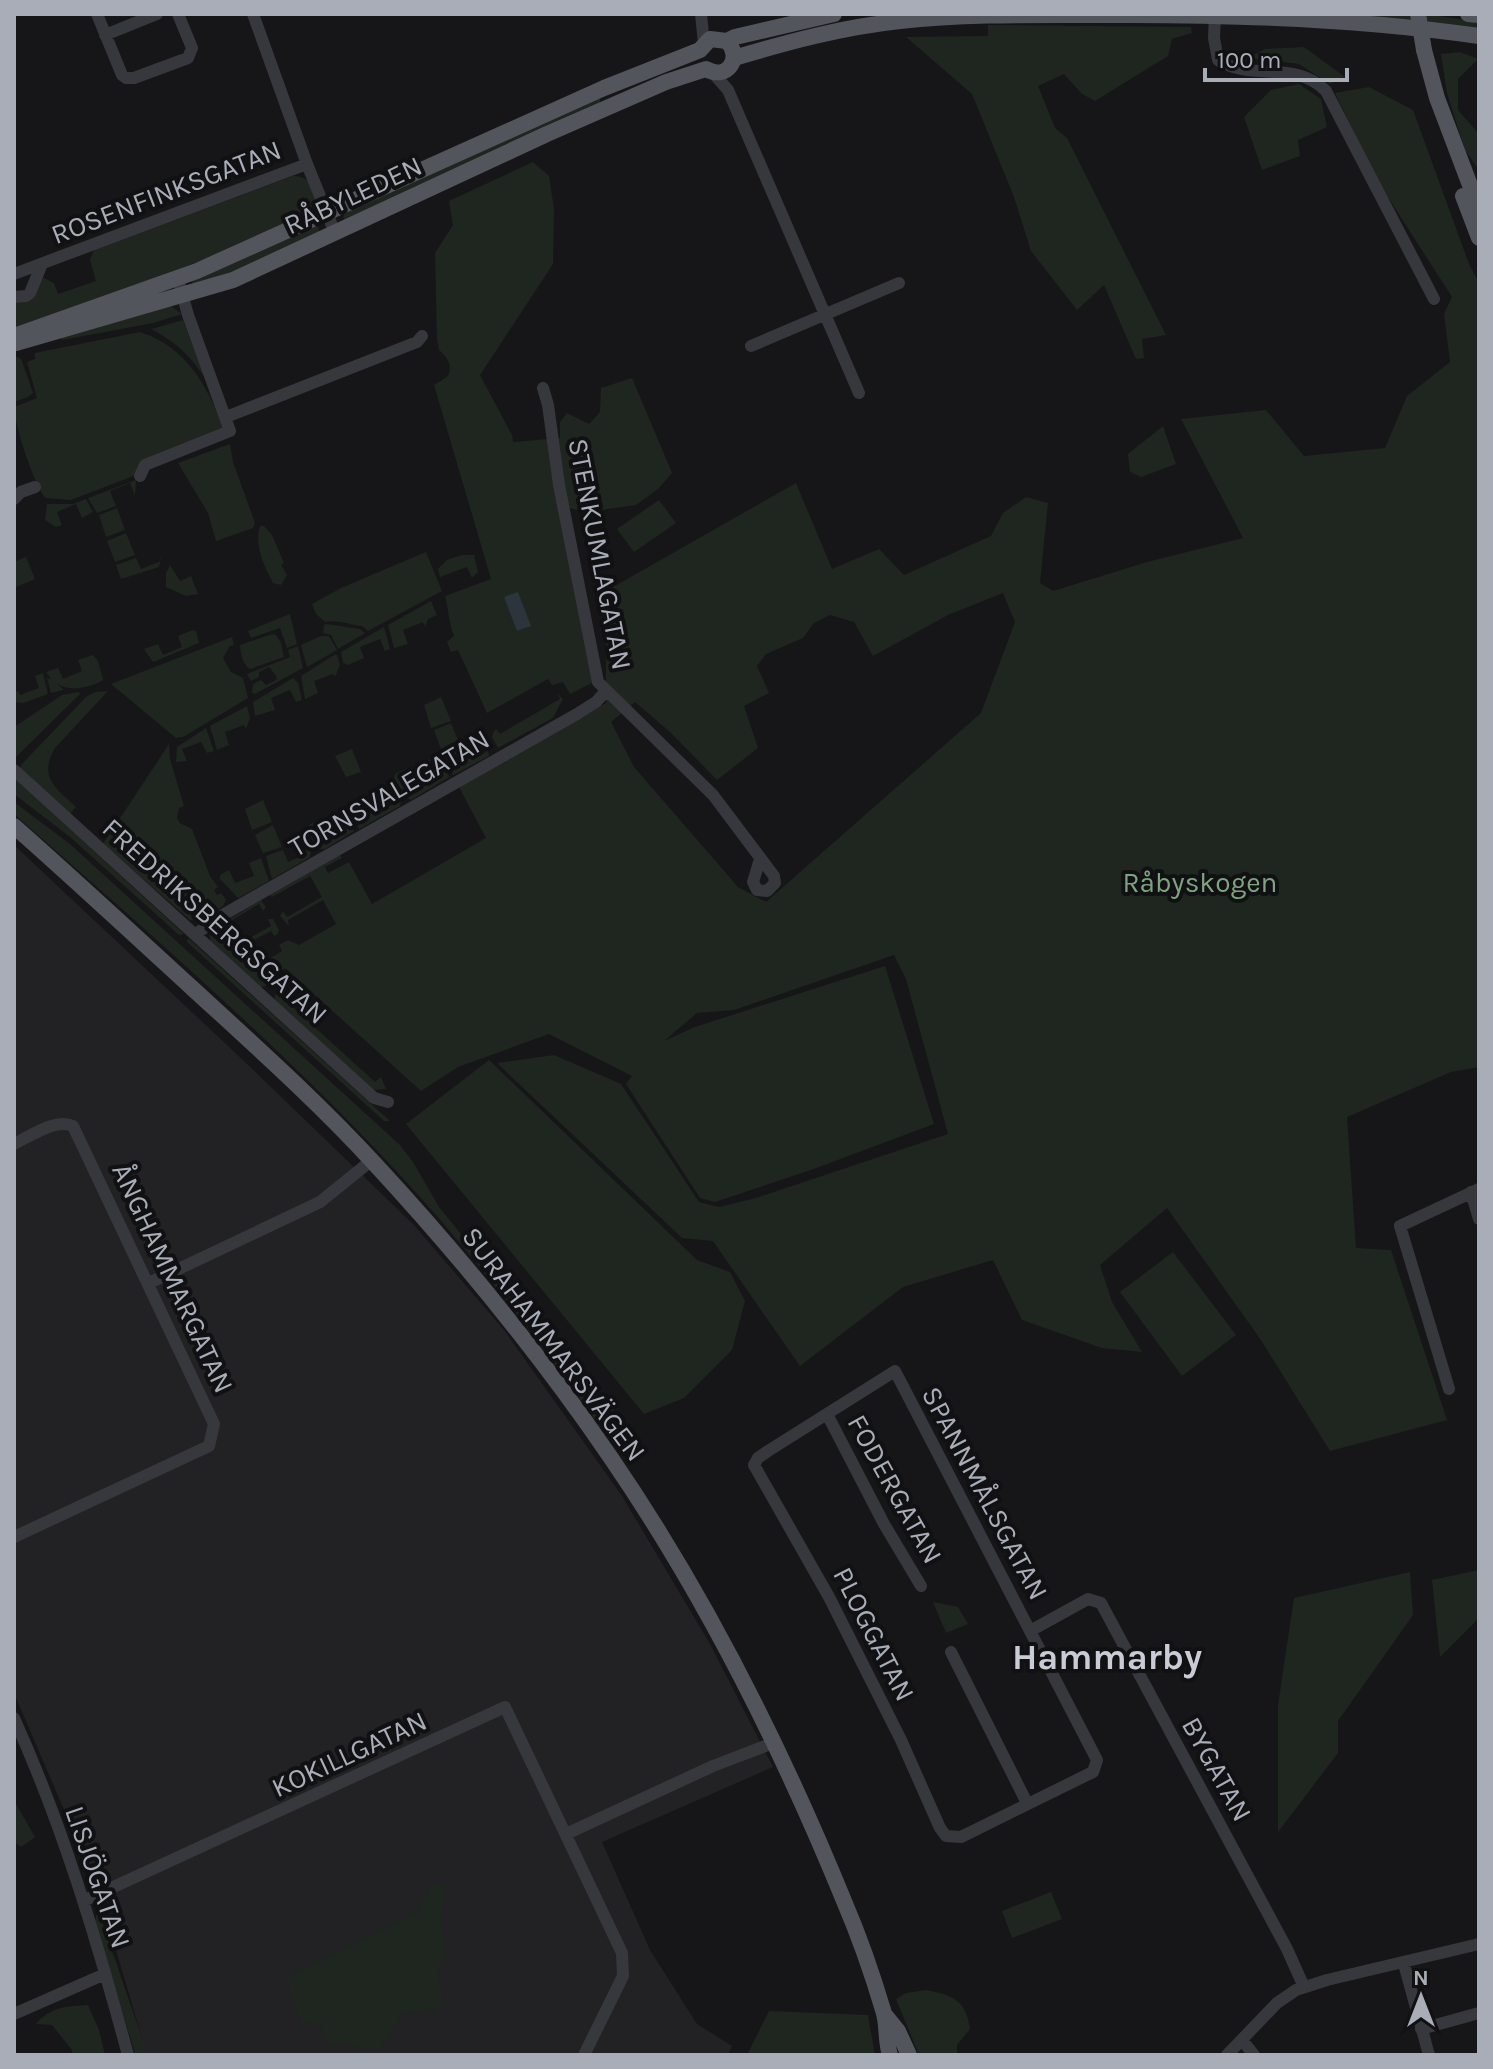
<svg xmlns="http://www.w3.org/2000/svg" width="1493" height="2069" font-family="Karla,sans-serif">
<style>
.built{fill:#222225}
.green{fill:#1e261f;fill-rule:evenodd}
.water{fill:#2c353c}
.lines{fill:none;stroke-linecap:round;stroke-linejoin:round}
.minor{stroke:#37383d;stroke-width:12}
.major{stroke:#53555c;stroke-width:16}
.major-bridge{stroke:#53555c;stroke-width:16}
.labels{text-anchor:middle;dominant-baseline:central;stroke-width:8;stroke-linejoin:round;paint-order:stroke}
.street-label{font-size:28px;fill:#a8adb8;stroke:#111113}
.park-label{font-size:28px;fill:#7fa381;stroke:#111113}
.district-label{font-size:36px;font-weight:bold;fill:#c9ccd4;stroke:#111113}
</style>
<rect width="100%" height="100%" fill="#161618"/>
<path class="built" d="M14,845l230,216 169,163 91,106 118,166 88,148 63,123 -171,75 48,108 47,74 35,22 -4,9h-581l-49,-166 -84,-196z"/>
<path class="green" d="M1292,14h134l53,8v8z
M988,25l203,2 1,6 -20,6 -4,17 -73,45 -13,-7 -18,-20 -26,12 17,42 12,10 99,197 -24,4 2,19 -8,1 -32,-74 -27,25 -46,-59 -17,-54 -42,-103 -66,-57 82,-1z
M1304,47l41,30 -15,7 -31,-20 -51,-6 17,-9z
M1460,52l18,7 -20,20v31l21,24v36l-14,-20 -18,-57 -6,-39z
M1299,84l22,15 6,28 -29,13 2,16 -38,14 -18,-53 27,-27z
M1369,87l44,23 56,154 10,19v784l-28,5 -104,45 9,131 35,2 56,170 -117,31 -69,-111 -94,-132 -67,57 12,37 30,50 -40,-4 -80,-28 -29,-60 -90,27 -103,79 -87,-125 -31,-3 -185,-175 57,-8 67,29 78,118 20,5 37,-9 192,-64 -42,-155 -12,-24 -160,55 -37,3 -40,34 7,-6 31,-14 190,-61 49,158 -123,46 -96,32 -15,-4 -74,-114 6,-8 -83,-42 -91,33 -37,24 -136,-123 -20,18 -5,1 -50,-45v-8l4,-5 47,-29 5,7 -3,4 -4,-7 -35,21 10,18 5,1 32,-18 -3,-7h5l6,11 -2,5 -3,1 -3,-5 -30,16 13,21 28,-17 -3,-6 9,-5 11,5 37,-21 -13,-24 -35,20 1,6 -9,-10 3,-5 4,6 35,-20 -12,-21 -38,21 -2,-2 70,-40 2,3 -17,9 3,6 21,-11 23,42 114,-66 -27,-51 147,-84v-112l190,-108 36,86 47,-20 25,26 87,-39 12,-23 23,-16 22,6 -8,80 13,8 94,-29 96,-24 -62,-119 85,-9 38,46 81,-8 22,-52 43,-34 -6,-48 8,-17 -75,-117 -42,-87zM1003,593l12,29 -34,91 -215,189 -28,-15 -104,-120 -23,-45 24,-20 35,30 47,48 41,-32 -14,-42 25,-13 -12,-27 9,-12 37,-16 11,-15 16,-8 24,7 19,34 75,-41z
M595,96l5,3v4l-255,117 -2,-3 2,-5z
M533,162l16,14 5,33 -1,55 -73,111 32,60 1,7 47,-4v-16l7,-9 22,11 11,-12 1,-24 31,-10 40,95 -14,16 -22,16 -50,7 -25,-6 33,176 -24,12 -7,-12 -11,3 -4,-6 -61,34 -29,-63 -7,2 -4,-10 7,-6c-6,-16 -5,-25 -9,-40l46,-17 -57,-194 13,-8c7,-11 0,-20 -8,-27l-2,-11 -2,-86 18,-28 -4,-24z
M293,176c19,-1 27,20 20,36l-87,39 -212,81v-29l14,-2 14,-24 12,6 4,11 38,-13 -6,-21 4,-10z
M315,227h3l2,6 -69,34 -59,17 1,-4z
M171,306l11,8 -29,9 -91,17 -1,-3z
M183,320l21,55v1c-18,-24 -27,-33 -53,-47z
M140,332c47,15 67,54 84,97l-88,46 -65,25 -25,-2c-11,-10 -32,-75 -32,-91l23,-9 -10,-36 8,-3v-6z
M14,356l6,2 2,3 11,32 -5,4 -14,5z
M1163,426l13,38 -35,13 -11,-5 -2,-18z
M230,444l3,18 22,61 -2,5 -37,13 -8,-28 -30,-50z
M136,480l-1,16 -5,-13 -20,8 6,15 -19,7 -9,-15z
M86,499l7,13 -11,6 -6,-14 -19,8 5,13 -6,2 -11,-7 2,-16h26z
M659,500l17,23 -42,29 -17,-23z
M117,508l8,22 -19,7 -7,-22z
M260,526h4l8,9 12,28 -3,2 6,10 -6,10 -8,-2c-9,-17 -19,-38 -13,-57z
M126,533l9,22 -20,7 -8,-21z
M158,551l3,8 -2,8 -38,12 -5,-14 20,-7 5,11 20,-8z
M426,552l16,39 -74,40 -6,-5c-11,-1 -27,-7 -37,-4l-9,-8 -4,-10 29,-16z
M462,555h12l4,17 -6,6 -5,-11 -27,10 -2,-8 9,-9z
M26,557l9,22 -19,8 -2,-25z
M170,565l10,16 11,-5 7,18 -12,2 -20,-9v-14z
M431,601l6,14 -9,4 -3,8 -2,-5 -20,8 5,14 -14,4 -6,-23z
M290,614l7,30 -10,4 -7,-20 -29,10 -3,-7z
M327,624l33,5 5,4 -27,16 -7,-14 -8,-2 1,-8z
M384,627l6,22 -5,2 -5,-12 -20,8 4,11 -16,7 -5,-2 -2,-11z
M193,630l3,1 3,12 -46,19 -9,-13 14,-5 5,11 19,-8 -4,-11z
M272,634l4,1 5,8 3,14 -34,12c-7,-4 -10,-16 -10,-24z
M321,636h8l8,14 -30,17 -6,-22z
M232,637l2,8 -4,1 -7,12 8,14 12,6 5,20 -65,39 -7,1 -65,-54z
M298,646l5,22 -48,26 -3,-1 1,-9 8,-4 5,5 10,-5 1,-3 -8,-10 -10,5v5l-8,4 -4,-7 43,-17 -2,-7z
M93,655l5,6 5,19c-13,8 -33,12 -46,4l7,6 -13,3 -4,-15 4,1 -5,-7 12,-4 5,11 19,-8 -4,-11z
M334,655h3l3,10 -5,12 -2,-3 -19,7 4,12 -13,6 -4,-23z
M43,673l5,21 -25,9 -9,-1v-10l4,-1 2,4 19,-7 -4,-12z
M293,678l5,5 4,17 -6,2 -6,-12 -19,8 4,12 -20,6 -2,-14z
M108,691l-53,57c-17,29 1,40 21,59l-6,7 -50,-45 1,-4 65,-68 9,-5z
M79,692l1,2 -66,65v-32l48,-32z
M557,693l6,6 -10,19 -55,30 -6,-11 2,-6 2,-2 4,5 60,-35z
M441,697l10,24 -20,7 -7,-23z
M247,706l3,12 -4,11 -2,-4 -19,7 4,13 -12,5 -7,-24z
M451,723l9,22 -18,7 -8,-22z
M206,728l8,23 -7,2 -6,-11 -19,7 5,12 -11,1 1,-15z
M482,740l4,1 3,15 -36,19 -9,-20 17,-7 5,12 20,-8z
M169,744l1,15 14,47 -5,2 -2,10 3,5 12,6 18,47 8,11 -4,3 3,5 4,-2 5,7 -3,6 -22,13 -11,1 -87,-76z
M352,749l9,23 -15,5 -11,-21z
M440,755l9,22 -38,23 -4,-2 -13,-19 1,-5 12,-6 6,13 19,-8 -4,-13z
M14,778l170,156 -5,1 -109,-98 -56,-43z
M393,791l8,11 -1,4 -41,23 -6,-23 19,-7 5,12 20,-8z
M263,800l9,22 -20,8 -7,-21z
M14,802l56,42 330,301 13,17 26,45 126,155 63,63 1,9 -16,11c-66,-94 -135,-186 -214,-271 -119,-128 -253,-244 -385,-360z
M350,807l4,24 -29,18h-6l-12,-18 2,-6 9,-5 5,12 20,-8 -4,-12z
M273,825l9,22 -19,6 -8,-18z
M303,842h3l5,9 -1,6 -38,22 -6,-23 17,-6 5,12 19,-8z
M261,858l8,23 -31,17 -18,-19v-4l9,-5 6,13 19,-7 -5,-13z
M188,938l202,183h-6l-197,-179z
M276,992l99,90 6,-5 5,12 -12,1 -6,-3 -94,-86z
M489,1060l208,200 33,12 15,29 -13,49 -48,48 -40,16 -238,-290z
M1173,1252l63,83 -54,41 -62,-84z
M1479,1570v48l-39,39 -8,-77z
M1410,1572l3,43 -75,106v32l-60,79v-127l16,-107z
M933,1602l25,5 10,17 -22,9z
M16,1804l19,33 -14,10 -7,-5v-36z
M432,1883l13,2 -4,38 5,32 -9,15 7,38 -41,6 -24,36 -54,-8 -3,-17 -21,-3 -15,-44 130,-65z
M1051,1892l11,27 -50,19 -10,-27z
M97,1912l2,1 49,142 -13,-2 -40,-130z
M926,1990c27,5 40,10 44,39l-13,16v10h-38l-23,-56 10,-6z
M88,2005l11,25 6,25h-33v-5l-20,-25 -16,-1c14,-17 31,-18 52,-19z
M769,2011l99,4 7,40h-128z"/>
<path class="water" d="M518,592l13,34 -14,5 -13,-34z"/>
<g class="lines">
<path class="minor" d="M97,14l25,61 4,3h8l54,-20 4,-10 -14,-34
M253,14l54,150 28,69
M701,14l3,30
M1215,14l-1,24 4,22c33,22 77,-1 108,31l108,208
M105,35l52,-21
M713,73l15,17 131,303
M14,274l293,-110
M14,297l12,-1 4,-3 12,-29
M751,346l148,-63
M543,388l5,17 11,80 39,197 115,113 61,81 1,7 -8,8 -10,-1 -4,-8 7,-23
M226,417l191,-75 5,-6
M140,476l5,-11 85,-34 -42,-116 -10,-36
M14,499l7,-7 14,-5
M14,770l360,328 14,4
M195,935l19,-15 49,-28 314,-178 19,-12 10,-11
M14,1144c17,-8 41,-26 59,-18l141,298 -5,22 -195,91
M1471,1192l8,27
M149,1283l171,-81 52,-42
M895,1371l202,389 -4,12 -132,65 -15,-1 -6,-8 -39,-88 -72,-143 -75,-132 4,-7 10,-7z
M1449,1389l-49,-163 79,-37
M827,1414l57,110 37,62
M1030,1631l58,-32 13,4 186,346 17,38
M951,1652l76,151
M14,1718c49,108 83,223 114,337
M566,1834l147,-68 60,-23
M83,1901l422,-194 117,246 1,23 -39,79
M1404,1964l25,91
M14,2014l91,-40
M1421,2029l58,-16
M1242,2040l12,15
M1227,2055l50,-52 19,-13 31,-10 152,-36"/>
<path class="major" d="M1468,14l11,1
M1424,50l13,48 42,111
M734,58c54,-16 109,-31 166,-37 65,-7 133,-6 199,-6 127,-1 254,3 380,21
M1463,196l16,42
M14,336l183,-65 407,-183 96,-38 10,-11 17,2 8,-4 99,-23
M16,343l217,-63 314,-146 119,-52 40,-13c21,12 37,-11 21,-28
M14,826c60,53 118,107 177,161 62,57 126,114 183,176 86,93 166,191 237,295 94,137 170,289 233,443 15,35 28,72 39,109 5,14 2,30 7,45
M885,2015l13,16 11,24"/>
<path class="major-bridge" d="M1418,14l6,36"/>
</g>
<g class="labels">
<g class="street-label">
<text transform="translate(166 192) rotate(-21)">ROSENFINKSGATAN</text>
<text transform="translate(353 195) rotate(-25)">RÅBYLEDEN</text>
<text transform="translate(600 554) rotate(79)">STENKUMLAGATAN</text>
<text transform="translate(389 793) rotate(-30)">TORNSVALEGATAN</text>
<text transform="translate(215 921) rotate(42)">FREDRIKSBERGSGATAN</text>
<text transform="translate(173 1278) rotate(65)">ÅNGHAMMARGATAN</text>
<text transform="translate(554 1344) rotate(53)">SURAHAMMARSVÄGEN</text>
<text transform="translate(895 1489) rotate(61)">FODERGATAN</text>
<text transform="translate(985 1493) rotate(62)">SPANNMÅLSGATAN</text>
<text transform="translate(874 1634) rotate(63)">PLOGGATAN</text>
<text transform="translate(349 1754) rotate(-25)">KOKILLGATAN</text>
<text transform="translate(1217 1769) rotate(61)">BYGATAN</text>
<text transform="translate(98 1877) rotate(71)">LISJÖGATAN</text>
</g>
<g class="park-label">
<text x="1200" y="882">Råbyskogen</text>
</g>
<g class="district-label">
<text x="1107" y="1657">Hammarby</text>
</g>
</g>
<rect width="1493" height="2069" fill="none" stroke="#a8adb8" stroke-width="32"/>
<g transform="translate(1421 1997)" stroke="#111113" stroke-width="6" paint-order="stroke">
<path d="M0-6L14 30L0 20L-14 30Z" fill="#a8adb8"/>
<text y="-12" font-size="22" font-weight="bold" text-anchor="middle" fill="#a8adb8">N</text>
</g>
<path d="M1205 68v12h142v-12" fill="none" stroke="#a8adb8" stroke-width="4"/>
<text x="1217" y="68" font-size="24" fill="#a8adb8" stroke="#111113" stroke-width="6" paint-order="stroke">100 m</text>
</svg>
